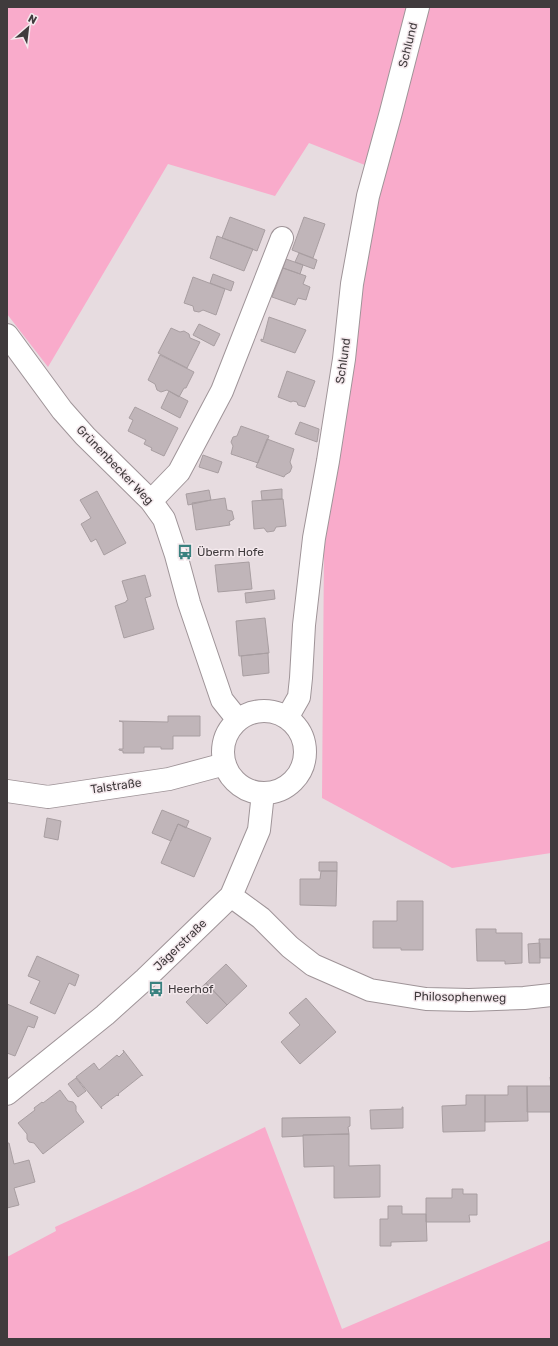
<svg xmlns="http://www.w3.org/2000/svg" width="558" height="1346" font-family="Rubik,sans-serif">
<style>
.green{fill:#f9abcb}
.building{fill:#c0b5b9;stroke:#a89ea1}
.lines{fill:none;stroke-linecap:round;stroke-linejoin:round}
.minor-casing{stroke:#9f9498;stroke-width:24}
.minor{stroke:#fff;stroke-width:22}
.labels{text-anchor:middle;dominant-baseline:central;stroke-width:3;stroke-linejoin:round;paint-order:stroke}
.street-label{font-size:12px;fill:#403b3d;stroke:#f4e9ed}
.poi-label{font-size:12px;fill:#403b3d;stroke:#f4e9ed;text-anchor:start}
</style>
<rect width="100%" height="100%" fill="#e7dce0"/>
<path class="green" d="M7,7h544v846l-99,15 -130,-70 2,-248 34,-227 17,-154 -66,-26 -34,53 -107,-32 -120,203 -41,-53z
M265,1127l77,202 209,-89v99h-544v-82l49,-26 -1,-4 85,-39z"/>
<path class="building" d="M230,217l35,13 -8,21 -35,-13z
M304,217l21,7 -12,34 -21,-8z
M217,236l36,13 -9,22 -34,-13z
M299,253l18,7 -3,9 -19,-7z
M286,259l17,6 -3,9 -17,-6z
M283,268l23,8 -3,8 7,3 -4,13 -8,-2 -3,7 -23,-8z
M213,274l21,8 -3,9 -21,-8z
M193,277l32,12 -9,26 -13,-5 -4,2 -5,-1 -1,-5 -9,-3z
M269,317l37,13 -11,23 -34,-12v-2l2,1z
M199,324l21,10 -6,12 -21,-11z
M171,328l9,4 4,-1 5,3 1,4 10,4 -13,26 -29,-15z
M160,355l34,17 -8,16h-2l-5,9 -12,-7 -6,2 -4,-2 -2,-6 -7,-4z
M287,371l28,10 -10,26 -7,-2 -1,-3 -4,-1 -2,1 -13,-5z
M169,391l19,10 -8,17 -19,-10z
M135,407l43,21 -14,28 -13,-6 1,-2 -8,-4 2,-4 -18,-9 5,-11 -4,-2z
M300,422l19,7 -2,13 -22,-8z
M241,426l28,10 -11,27 -27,-9 2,-8 -2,-4 2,-5 4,-1z
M267,439l27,10 -4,13 2,5 -2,5 -5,3 -1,2 -28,-10z
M203,455l19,7 -4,11 -19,-6z
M282,489v10l-20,1 -1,-9z
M209,490l2,10 -23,5 -2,-11z
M97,491l29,52 -22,12 -8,-16 -5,3 -10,-18 10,-6 -11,-18z
M225,498l2,12 5,1 2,8 -5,3 1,3 -34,5 -4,-27z
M283,499l3,27 -10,1 -2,4 -7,1 -3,-4 -10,1 -2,-28z
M249,562l3,27 -34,3 -3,-27z
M145,575l6,21 -6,2 9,31 -30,9 -9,-32 11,-4v-1l2,-1 -6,-19z
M274,590l1,9 -29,4 -1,-10z
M265,618l4,35 -30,3 -3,-35z
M268,653l1,20 -26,3 -2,-20z
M168,716h32v20h-27v13h-12v-2h-17v6h-21v-2l-4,-1v-1h4v-27l-4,-1 49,1z
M162,810l27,11 -3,7 -8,-4 -7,17 -19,-8z
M47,818l14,3 -3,19 -14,-3z
M178,824l33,14 -17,39 -33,-14z
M319,862h18v9h-18z
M321,871h16l-1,35 -36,-1v-26h20z
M397,901h26v49h-22v-2h-28v-27h24z
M476,929h20v4h26v30l-17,1v-3h-28z
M539,939h12v19h-11z
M540,943v20h-11l-1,-19z
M37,956l42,19 -4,11 -6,-3 -14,31 -25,-11 10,-22 -12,-5z
M226,964l21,22 -20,19 -21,-22z
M206,983l21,22 -20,19 -21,-22z
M306,998l30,34 -36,32 -19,-22 19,-17 -11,-12z
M7,1004l31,13 -4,11 -6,-2 -13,30 -8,-3z
M123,1050l20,26 -1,-1 -24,19 1,1 -1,1 -1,-1 -16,12 1,2 -26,-32 18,-14 5,7 18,-15 2,2 5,-5z
M550,1077h1v35h-24v-26h24z
M76,1078l10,13 -8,6 -10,-13z
M508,1086h19l1,35 -43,1v-27h23z
M60,1090l8,11 5,1 3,4v5l8,11 -41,32 -9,-11 -5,-1 -2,-3v-5l-9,-11 17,-13 -1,-2 8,-6 1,1z
M466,1095h19v36l-42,1 -1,-26 24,-1z
M402,1107h1v21l-32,1 -1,-19 32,-1z
M347,1117h3v9l-2,1 1,7 -46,1v1l-21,1v-19z
M349,1134v32l31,-1v32l-46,1v-32l-30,1 -1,-32z
M7,1143h2l5,21 15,-4 6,22 -21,6 5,17 -12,3z
M452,1189h11v5h14v21h-8l1,7h-44v-24h26z
M388,1206h14v8h24l1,27 -36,1v4h-11v-27h8z"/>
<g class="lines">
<defs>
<path id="minor" d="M7,335l55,75 23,26 66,65 13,18 12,36 13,48 33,97 16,20
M151,501l28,-29 43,-81 60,-153
M223 752a41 41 0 1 1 82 0a41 41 0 1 1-82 0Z
M287,718l12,-21 2,-19 3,-53 10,-87 14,-77 16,-102 8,-75 16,-88 23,-84 27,-105
M7,791l41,6 121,-18 56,-15
M231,896l30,22 29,29 23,18 57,25 56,9 43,1 55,-2 27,-3
M7,1094l98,-79 40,-36 86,-83 28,-66 4,-37"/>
</defs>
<use href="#minor" class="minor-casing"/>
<use href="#minor" class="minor"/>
</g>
<defs>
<symbol id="bus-bare" viewBox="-9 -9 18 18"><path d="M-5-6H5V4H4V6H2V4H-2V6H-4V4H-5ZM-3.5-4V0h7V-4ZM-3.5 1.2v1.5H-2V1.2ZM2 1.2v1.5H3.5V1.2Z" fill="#39817f" stroke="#f4e9ed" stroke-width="2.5" paint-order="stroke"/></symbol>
</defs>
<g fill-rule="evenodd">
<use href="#bus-bare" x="174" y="541" width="22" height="22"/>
<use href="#bus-bare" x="145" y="978" width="22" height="22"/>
</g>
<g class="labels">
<g class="street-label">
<text transform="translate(408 45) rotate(-76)">Schlund</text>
<text transform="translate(343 361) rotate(-82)">Schlund</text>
<text transform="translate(115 465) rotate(46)">Grünenbecker Weg</text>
<text transform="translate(116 786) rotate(-8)">Talstraße</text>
<text transform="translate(180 945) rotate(-44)">Jägerstraße</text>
<text transform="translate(460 997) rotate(1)">Philosophenweg</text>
</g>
<g class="poi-label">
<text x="197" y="552">Überm Hofe</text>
<text x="168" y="989">Heerhof</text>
</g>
</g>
<rect width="558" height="1346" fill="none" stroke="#403b3d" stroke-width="16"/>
<g transform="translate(28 28) rotate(28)" stroke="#f4e9ed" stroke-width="3" paint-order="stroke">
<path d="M0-3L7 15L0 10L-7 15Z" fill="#403b3d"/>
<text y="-6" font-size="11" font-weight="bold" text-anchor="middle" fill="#403b3d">N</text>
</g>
</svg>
